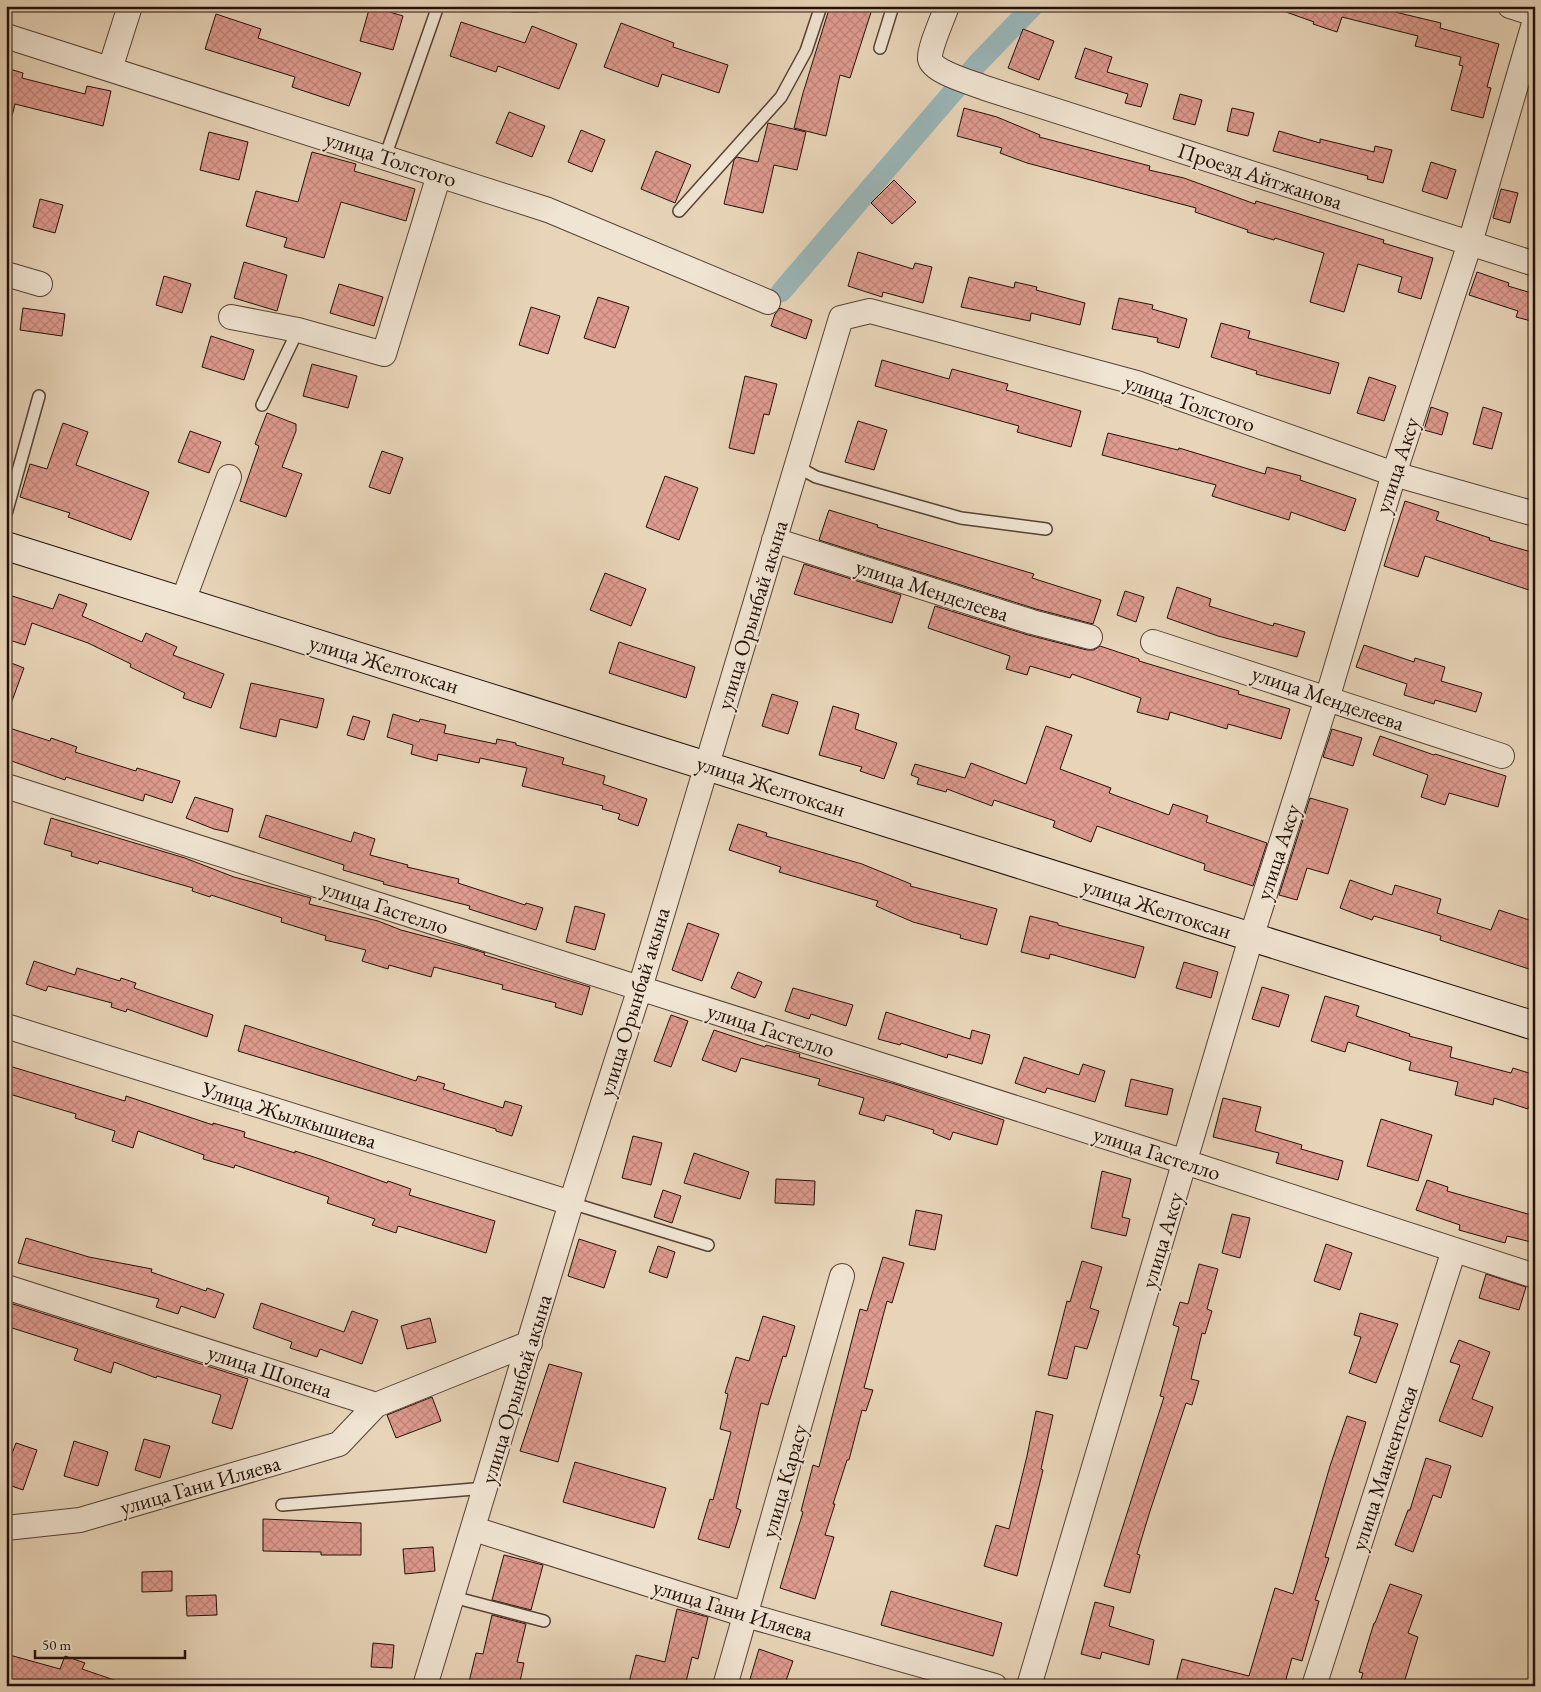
<svg xmlns="http://www.w3.org/2000/svg" width="1541" height="1692" font-family="'EB Garamond',serif">
<style>
.lines{fill:none;stroke-linecap:round;stroke-linejoin:round}
.canal{stroke:#9ab6b8;stroke-width:21}
.building{fill:url(#building-cross-hatch);stroke:#241008}
.lane-casing{stroke:#554134;stroke-width:14}
.street-casing{stroke:#554134;stroke-width:26}
.secondary-casing{stroke:#241008;stroke-width:30}
.lane{stroke:#f0e4d2;stroke-width:11}
.street{stroke:#f0e4d2;stroke-width:24}
.secondary{stroke:#f0e4d2;stroke-width:28}
.labels{text-anchor:middle;dominant-baseline:central;stroke-width:4;stroke-linejoin:round;paint-order:stroke}
.street-label{font-size:22px;fill:#241008;stroke:#f0e4d2}
</style>
<defs>
<pattern id="building-cross-hatch" width="8" height="8" patternUnits="userSpaceOnUse" patternTransform="scale(1.25)"><rect width="8" height="8" fill="#df9b8f"/><path d="M0 0l8 8M0 8l8-8" fill="none" stroke="#bf847a"/></pattern>
</defs>
<rect width="100%" height="100%" fill="#e8d5b9"/>
<filter id="stains"><feTurbulence type="fractalNoise" baseFrequency=".004" numOctaves="4"/><feColorMatrix values="0 0 0 0 .2 0 0 0 0 .09 0 0 0 0 .02 0 0 0 .5 -.17"/></filter>
<radialGradient id="worn" r=".72"><stop offset=".6" stop-color="#630" stop-opacity="0"/><stop offset="1" stop-color="#630" stop-opacity=".3"/></radialGradient>
<g class="lines">
<path class="canal" d="M781,292l197,-229 55,-57"/>
</g>
<path class="building" d="M370,6l33,10 -10,34 -33,-9z
M830,6h43l-23,72 -10,-3 -14,61 -32,-8 9,-35z
M1276,6h120l-1,6 46,11 -1,5 59,16 -12,43 4,1 -8,30 -32,-8 12,-44 -4,-1 2,-8 -46,-11 3,-10 -76,-19 -5,15 -24,-8 1,-2 -39,-14z
M216,14l45,15 -3,9 103,35 -12,33 -57,-19 3,-10 -90,-28z
M461,22l64,21 7,-17 45,18 -18,45 -61,-23 -2,6 -46,-16z
M621,23l53,20 -1,4 55,18 -9,28 -57,-19 -4,13 -54,-20z
M1023,29l31,12 -15,39 -31,-12z
M1085,48l27,9 -5,15 41,12 -7,23 -16,-4 3,-9 -53,-16z
M6,68l17,5 -1,5 63,16 2,-8 24,5 -8,35 -88,-22 -3,12 -6,-1z
M1180,94l22,6 -7,25 -22,-6z
M964,108l33,9 43,18 -1,2 111,29 -1,4 35,8 71,26 1,-3 27,8 101,31 -1,3 50,15 -12,41 -23,-7 4,-15 -44,-13 -14,48 -34,-10 14,-49 -49,-15 -1,2 -27,-8 1,-2 -53,-18 1,-4 -169,-45 -27,-10 2,-5 -45,-12z
M1232,108l22,5 -6,23 -21,-5z
M509,112l36,14 -13,31 -36,-14z
M768,123l38,9 -9,38 -23,-5 -11,48 -39,-9 10,-44 3,-3 21,5z
M581,130l24,10 -13,32 -24,-10z
M1279,131l41,12v-4l54,13 1,-6 17,4 -9,33 -16,-4 1,-3 -95,-25z
M209,132l39,10 -9,38 -39,-10z
M656,151l35,14 -16,38 -34,-14z
M312,152l44,12 -2,7 61,18 -9,32 -65,-19 -17,56 -40,-11 3,-9 -41,-12 10,-35 42,11z
M1431,162l25,8 -9,29 -25,-8z
M894,180l22,22 -24,22 -21,-21z
M1501,189l17,4 -8,30 -17,-5z
M40,199l23,6 -8,28 -22,-6z
M858,252l55,17 2,-6 17,4 -9,36 -40,-11 -1,5 -34,-11z
M244,262l43,13 -10,36 -43,-13z
M1477,272l32,11 -1,3 27,8v28l-19,-5 2,-6 -49,-16z
M164,276l27,8 -9,29 -26,-8z
M969,277l45,11 1,-6 22,5 -1,3 49,13 -5,22 -49,-12 -1,8 -69,-14z
M339,284l44,13 -9,29 -44,-13z
M598,297l31,10 -14,41 -31,-10z
M1119,298l34,7 -1,4 35,10 -8,29 -22,-6 1,-4 -46,-9z
M531,307l29,9 -12,38 -29,-9z
M23,308l42,6 -3,22 -42,-6z
M780,308l32,12 -6,19 -35,-13 4,-12z
M1221,323l29,8 -2,7 91,25 -9,31 -74,-20 1,-3 -46,-14z
M211,336l43,14 -10,30 -42,-13z
M882,360l67,19 3,-10 56,15 -2,6 75,21 -10,36 -54,-15 2,-6 -144,-40z
M312,364l45,12 -9,32 -45,-12z
M745,376l32,8 -8,31 -5,-1 -10,40 -25,-6z
M1369,377l27,9 -12,35 -27,-8z
M1431,407l17,6 -6,22 -18,-5z
M1483,407l19,6 -10,36 -19,-5z
M267,413l29,11v7l-14,36 20,7 -16,43 -46,-16 19,-55 -4,-2z
M858,421l29,9 -13,40 -29,-8z
M63,423l25,9 -12,33 73,27 -18,48 -63,-23 2,-4 -50,-16 10,-33 17,5z
M190,431l31,11 -12,31 -31,-11z
M1108,433l70,17 1,-2 86,26 2,-7 34,9 -1,4 56,19 -11,32 -54,-19 -2,8 -77,-24 4,-11 -114,-30z
M382,451l21,7 -13,36 -21,-7z
M665,476l33,12 -19,52 -33,-13z
M1405,501l34,11 -3,8 54,18 -1,2 46,13v39l-110,-36 -7,21 -34,-11z
M829,510l49,15 -1,2 157,47 -2,4 69,22 -8,24 -57,-15 -217,-69z
M804,564l97,31 -9,28 -98,-29z
M605,573l41,16 -15,37 -41,-16z
M1177,587l34,12 -2,7 64,20 1,-3 31,9 -8,25 -79,-21 -51,-18z
M1125,591l19,6 -8,25 -19,-7z
M6,594l47,15 6,-15 28,10 -5,12 60,26 4,-9 31,14 -4,8 51,19 -13,34 -28,-10 2,-5 -55,-26 1,-3 -43,-21 -56,-20 -7,22 -19,-6z
M935,606l93,29 59,15h7l6,-4 39,13v2l100,30 -1,3 52,15 -9,30 -53,-15 -1,5 -57,-17 -2,8 -31,-8 4,-14 -69,-24 -2,4 -40,-12 -3,9 -21,-6 4,-13 -82,-28z
M619,642l76,25 -9,31 -77,-25z
M1364,645l50,17 1,-4 30,9 -4,14 41,12 -6,19 -41,-12 -1,4 -30,-9 3,-11 -51,-17z
M6,661l18,7 -16,44 -2,-1z
M251,683l73,16 -7,29 -37,-9 -4,18 -36,-9z
M772,694l26,8 -10,32 -26,-8z
M833,706l26,8 -4,15 42,14 -13,36 -24,-8 2,-4 -43,-12z
M393,714l26,8 1,-3 26,6 -2,8 52,11 1,-5 19,4v2l48,13 -2,6 43,12 -2,8 44,15 -9,27 -20,-7 2,-5 -18,-5 1,-3 -81,-20 5,-18 -47,-10 -1,5 -41,-9 -1,7 -26,-7 2,-9 -26,-8z
M353,716l17,5 -6,19 -17,-5z
M1046,726l26,9 -12,34 51,19 -2,5 60,22 4,-11 35,12 -2,6 61,21 -14,43 -49,-16 1,-6 -108,-38 -6,16 -38,-15 2,-6 -61,-21 -2,6 -45,-17 -1,3 -29,-8 2,-6 -8,-3 4,-11 50,14 6,-15 55,21z
M6,727l44,14 1,-3 26,9 -2,5 61,19 1,-3 43,13 -8,22 -27,-9 -2,7 -77,-24 -1,3 -59,-21z
M1332,729l30,9 -9,28 -30,-9z
M1380,736l54,19 1,-1 71,22 -8,31 -49,-14 -4,12 -24,-8 7,-22 -55,-20z
M195,797l38,12 -5,23 -14,-3 -28,-11z
M1310,798l38,11 -20,65 -21,-6 -10,32 -18,-5z
M266,815l85,27 3,-10 21,7 -5,16 38,10 -1,2 52,12 -1,4 67,22 1,-2 17,5 -7,22 -67,-21 1,-3 -87,-22 1,-2 -41,-12 1,-5 -85,-28z
M51,818l134,40 49,19 77,21 -2,6 69,17 23,9 64,17 20,6 -1,2 106,32 -8,28 -27,-8 1,-4 -54,-14 1,-4 -69,-18 -3,10 -42,-12 -1,4 -26,-8 4,-11 -41,-10 1,-4 -45,-14 1,-4 -71,-23 -1,2 -18,-6 1,-3 -94,-27 -1,3 -27,-8 1,-4 -28,-8z
M738,824l29,9 -1,3 96,28 49,20 -1,2 87,23 -10,36 -27,-7 1,-3 -48,-13 -37,-16 2,-5 -99,-29 2,-5 -52,-17z
M1350,880l42,15 3,-10 46,14 -4,14 54,17 8,-20 36,12v49l-95,-31 1,-4 -67,-20 -2,4 -32,-12z
M575,906l30,8 -10,36 -29,-8z
M1030,916l28,7v2l86,22 -9,31 -85,-24 -1,5 -28,-7z
M688,923l31,11 -17,47 -30,-11z
M34,961l41,14 2,-7 43,13 1,-3 15,5 -2,5 79,27 -6,22 -80,-28 -1,3 -15,-5 1,-4 -64,-17 -2,5 -20,-7z
M1184,962l34,10 -7,26 -35,-10z
M738,972l24,10 -7,16 -24,-10z
M1262,987l27,8 -10,32 -27,-8z
M793,988l60,17 -7,21 -35,-12 -2,5 -24,-8z
M1325,996l34,10 -3,10 54,18 -1,2 43,11 -2,10 61,16 2,-5 22,7v13l-7,21 -34,-11 -1,7 -38,-10 3,-13 -49,-12 2,-8 -63,-20 -3,10 -34,-11z
M886,1012l84,27 2,-9 18,5 -8,29 -34,-10 -1,4 -46,-15 -1,2 -22,-6z
M671,1015l17,6 -17,46 -17,-6z
M245,1025l171,56 2,-5 27,8 -2,5 60,19 2,-7 17,5 -10,30 -16,-5v-2l-258,-78z
M714,1030l51,17 1,-2 34,9 -1,3 96,27 109,36 -7,25 -44,-13 -3,8 -17,-7 1,-3 -48,-15 -2,6 -25,-7 5,-16 -46,-13 2,-6 -79,-21 -5,14 -34,-12z
M1024,1057l55,18 4,-11 22,7 -10,31 -48,-14 -2,5 -30,-10z
M6,1065l119,36 1,-5 87,29v-2l32,9 -1,5 51,16v-2l22,7 70,25 1,-2 23,8 -2,6 86,26 -9,32 -88,-27 -2,7 -24,-8 3,-6 -48,-16 2,-6 -94,-32 -1,3 -31,-9 1,-4 -66,-24 -5,17 -21,-7 3,-10 -40,-13 1,-4 -70,-21z
M1131,1079l42,10 -6,26 -42,-9z
M1223,1098l38,9 -6,24 47,14 -1,4 42,12 -5,19 -62,-17 3,-10 -66,-16z
M1381,1119l51,16 -14,46 -51,-15z
M633,1136l29,7 -11,42 -29,-7z
M694,1153l55,19 -9,27 -56,-16z
M1102,1171l29,8 -9,38 8,2 -4,17 -35,-8z
M776,1179l39,2 -1,24 -39,-2z
M1427,1180l21,7 -1,4 88,25v27l-28,-7 -2,7 -46,-13 1,-5 -44,-15z
M663,1190l18,6 -9,27 -18,-6z
M916,1210l26,5 -7,35 -26,-5z
M1232,1214l18,4 -10,40 -18,-5z
M26,1238l63,19 63,12 -1,3 55,19 1,-3 17,6 -9,24 -34,-12 -3,8 -22,-7 3,-8 -141,-36z
M579,1239l37,12 -12,37 -36,-12z
M1326,1244l26,9 -12,37 -26,-9z
M658,1246l17,6 -8,26 -18,-6z
M883,1257l21,6 -12,40 -5,-2 -23,87 9,2 -7,21 -4,-1 -13,50h-2l-14,44h2l-10,31 9,2 -19,62 -35,-11 23,-76 -2,-1 12,-46 6,2 41,-158 7,2z
M1082,1261l20,6 -12,41 9,3 -12,38 -12,-3 -8,33 -19,-4 19,-74 3,1z
M1199,1264l19,5 -11,40 5,2 -7,23 -3,-1 -11,46 8,2 -7,24 -6,-2 -36,108 -13,43 3,1 -10,38 -26,-7 60,-189 -4,-1 19,-69 -6,-2 7,-23 8,2z
M1486,1274l40,13 -7,23 -40,-12z
M10,1303l238,76 -16,50 -20,-6 9,-28 -64,-19 -1,2 -42,-16 -3,11 -37,-13 4,-11 -72,-23v-12z
M261,1303l83,29 8,-21 26,9 -16,44 -42,-15 -3,8 -27,-9 2,-6 -39,-14z
M1360,1313l38,11 -22,59 -27,-10 12,-36 -7,-2z
M763,1316l32,10 -9,31 -3,-1 -15,49 -7,-2 -25,105 5,2 -12,38 -31,-9 12,-40 3,1 18,-68 -11,-3 8,-35 -3,-1 11,-36 13,4z
M430,1318l6,24 -29,7 -6,-23z
M1459,1340l31,12 -18,47 21,8 -11,30 -43,-16 21,-56 -10,-3z
M549,1364l33,9 -24,89 -38,-11z
M432,1397l9,24 -45,17 -9,-23z
M1036,1411l17,4 -12,54 2,1 -26,106 -33,-10 12,-41 13,4 18,-73z
M1347,1416l19,6 -41,135 4,1 -14,42 4,1 -17,60 -10,-3 -8,28h-109l7,-27 67,17 26,-88 18,6 37,-128z
M144,1439l26,7 -10,32 -25,-8z
M74,1441l34,11 -10,34 -34,-10z
M16,1443l21,7 -14,40 -17,-6v-15z
M1426,1458l25,8 -10,32 -8,-3 -20,57 -18,-7 13,-35h2z
M575,1462l91,26 -12,40 -91,-26z
M263,1519l98,4v32h-40v-3l-58,-1z
M433,1547l2,24 -30,3 -2,-25z
M504,1555l39,10 -12,45 -39,-10z
M172,1571v20l-30,1v-20z
M1390,1584l32,11 -14,38 10,4 -15,49h-44l4,-13 -4,-1 15,-49h1z
M891,1591l111,32 -9,33 -112,-31z
M216,1595l1,20 -30,1 -1,-20z
M1095,1602l19,5 -5,19 45,14 -5,25 -47,-13 -2,7 -19,-5z
M677,1609l31,8 -10,42 -6,-2 -7,29h-57l8,-31 29,7z
M492,1615l34,9 -9,38 7,1 -5,23h-51l8,-33 7,1z
M373,1643l21,2 -2,23 -21,-1z
M759,1649l34,12 -9,25h-36z
M6,1654l54,15 5,-13 20,7 -3,6 41,14v3h-117z"/>
<g class="lines">
<defs>
<path id="lane" d="M514,6h22
M880,48l13,-42
M385,157l53,-151
M679,211l102,-114 25,-46 15,-45
M262,405l36,-75
M796,466l20,11 145,41 85,11
M6,514l33,-118
M571,1203l137,42
M282,1505l204,-17
M453,1597l91,24"/>
<path id="street" d="M947,6c-4,12 -18,42 -17,53 2,13 43,24 55,29l550,176
M1510,6l25,8
M6,36l542,174 220,92
M110,69l20,-63
M6,274l34,10
M231,317l67,13 86,24 55,-179
M774,540l258,82 58,15
M183,601l46,-124
M1153,642l349,114
M6,786l1179,376 350,114
M6,1026l565,177
M6,1287l370,118 154,-62
M6,1528l74,-8 259,-76 37,-39
M474,1529l272,86 249,71
M425,1686l146,-483 69,-215 201,-670 29,-7 267,72 257,91 141,40
M725,1686l117,-410
M1029,1686l222,-748 76,-239 67,-225 76,-231 65,-223
M1314,1686l140,-436"/>
<path id="secondary" d="M6,546l1529,480"/>
</defs>
<use href="#lane" class="lane-casing"/>
<use href="#street" class="street-casing"/>
<use href="#secondary" class="secondary-casing"/>
<use href="#lane" class="lane"/>
<use href="#street" class="street"/>
<use href="#secondary" class="secondary"/>
</g>
<g class="labels">
<g class="street-label">
<text transform="translate(391 159) rotate(18)">улица Толстого</text>
<text transform="translate(1260 176) rotate(18)">Проезд Айтжанова</text>
<text transform="translate(1190 403) rotate(19)">улица Толстого</text>
<text transform="translate(1397 465) rotate(-72)">улица Аксу</text>
<text transform="translate(932 590) rotate(18)">улица Менделеева</text>
<text transform="translate(752 615) rotate(-73)">улица Орынбай акына</text>
<text transform="translate(384 664) rotate(17)">улица Желтоксан</text>
<text transform="translate(1328 698) rotate(19)">улица Менделеева</text>
<text transform="translate(771 786) rotate(18)">улица Желтоксан</text>
<text transform="translate(1278 852) rotate(-72)">улица Аксу</text>
<text transform="translate(385 907) rotate(18)">улица Гастелло</text>
<text transform="translate(1157 908) rotate(18)">улица Желтоксан</text>
<text transform="translate(634 1002) rotate(-73)">улица Орынбай акына</text>
<text transform="translate(771 1030) rotate(18)">улица Гастелло</text>
<text transform="translate(289 1115) rotate(17)">Улица Жылкышиева</text>
<text transform="translate(1157 1153) rotate(18)">улица Гастелло</text>
<text transform="translate(1162 1240) rotate(-73)">улица Аксу</text>
<text transform="translate(270 1371) rotate(18)">улица Шопена</text>
<text transform="translate(516 1389) rotate(-73)">улица Орынбай акына</text>
<text transform="translate(1384 1468) rotate(-72)">улица Манкентская</text>
<text transform="translate(784 1481) rotate(-74)">улица Карасу</text>
<text transform="translate(200 1485) rotate(-16)">улица Гани Иляева</text>
<text transform="translate(733 1610) rotate(17)">улица Гани Иляева</text>
</g>
</g>
<rect width="1541" height="1692" fill="none" stroke="#e8d5b9" stroke-width="25"/>
<rect x="8" y="8" width="1526" height="1677" fill="none" stroke="#241008" stroke-width="2.5"/>
<rect x="12" y="12" width="1516" height="1667" fill="none" stroke="#241008"/>
<path d="M35 1650v8h150v-8" fill="none" stroke="#241008" stroke-width="2.5"/>
<text x="42" y="1650" font-size="15" fill="#241008" stroke="#f0e4d2" stroke-width="4" paint-order="stroke">50 m</text>
<rect width="100%" height="100%" filter="url(#stains)"/>
<rect width="100%" height="100%" fill="url(#worn)"/>
</svg>
